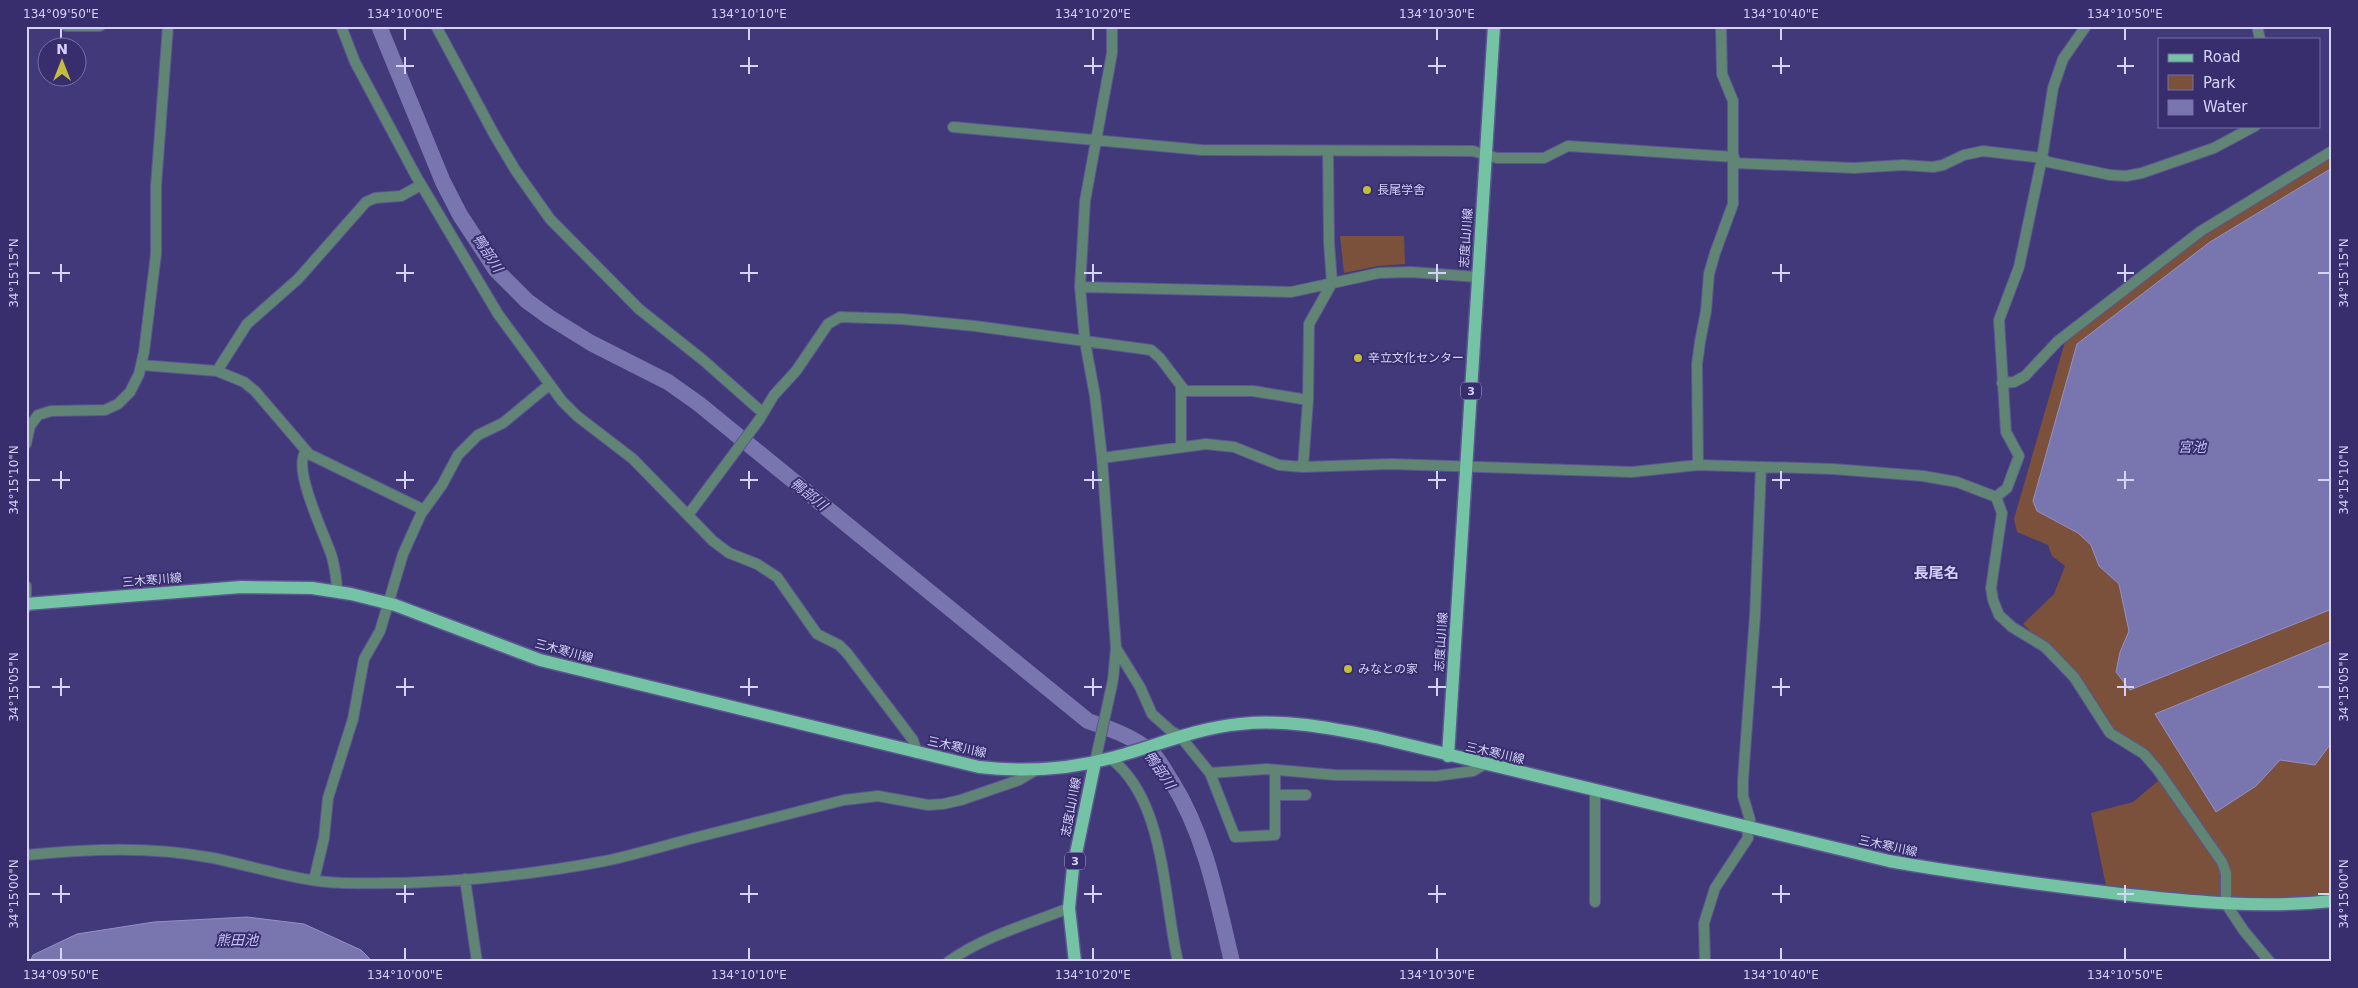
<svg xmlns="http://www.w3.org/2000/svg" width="2358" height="988" font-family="'DejaVu Sans','Noto Sans JP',sans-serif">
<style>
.green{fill:#7c513b}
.water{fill:#7975af;stroke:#9591c6}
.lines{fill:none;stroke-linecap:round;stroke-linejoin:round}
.river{stroke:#7975af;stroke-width:16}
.minor-casing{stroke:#5c5591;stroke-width:12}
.major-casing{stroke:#5c5591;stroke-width:15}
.minor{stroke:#608575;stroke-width:10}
.major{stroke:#74c3a4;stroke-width:12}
.ticks{fill:none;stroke:#d5d3fa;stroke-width:2}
.poi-dot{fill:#c3bd3f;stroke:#382e6e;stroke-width:2}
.labels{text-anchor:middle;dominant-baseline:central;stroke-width:4;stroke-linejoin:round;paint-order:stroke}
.shield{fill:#382e6e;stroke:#a6a2d0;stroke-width:1}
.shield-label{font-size:11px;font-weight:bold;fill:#d5d3fa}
.poi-label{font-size:12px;fill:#d5d3fa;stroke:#382e6e;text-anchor:start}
.street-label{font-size:12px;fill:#d5d3fa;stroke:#382e6e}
.water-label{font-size:14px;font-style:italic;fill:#c3c1f3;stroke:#382e6e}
.quarter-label{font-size:15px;font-weight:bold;fill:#d5d3fa;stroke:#382e6e}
.neatline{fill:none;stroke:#d5d3fa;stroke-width:2}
.ticks-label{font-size:12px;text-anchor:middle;fill:#d5d3fa}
</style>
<rect width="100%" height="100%" fill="#42397a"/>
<path class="green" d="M2332,147v749c-76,8 -151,-3 -226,-10l-15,-73 42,-11 25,-21 -3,-17 -46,-34 -31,-53 -55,-53 31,-30 11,-28 -13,-10 -4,-11 -31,-13 -3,-13 50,-174 9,-13 115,-92z
M1340,236h64l1,28 -27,2 -34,7z"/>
<path class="water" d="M2332,168v441l-202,81 -14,-18 4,-20 9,-21 -10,-47 -20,-18 -8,-21 -13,-12 -41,-22 -4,-10 44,-157 133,-102z
M2332,641v104l-3,1 -14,19 -35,-5 -24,26 -40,26 -61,-98z
M247,917l57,7 57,26 12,12h-343l3,-7 44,-21 77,-12z"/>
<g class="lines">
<path class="river" d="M379,26l64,156 17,33 36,55 31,31 22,16 42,26 77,39 31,22 389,317c22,8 44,15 62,30 9,7 15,21 22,31 34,55 45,117 60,180"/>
<defs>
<path id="minor" d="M66,26h34
M341,26l14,36 61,114 82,138 64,87 15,15 56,43 80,82 16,12 28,11 20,13 40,57 22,11 8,8 66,87 4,13
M436,26l59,110 21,35 34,48 89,90 64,51 60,53
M2257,26l3,13
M953,127l249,23 271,1 24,7h47l24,-12 166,11
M1734,163l120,5 49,-3 30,2 10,-2 21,-10 19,-4 59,7 6,4 62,13 16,1 16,-3 72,-25 41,-22
M1080,287l211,5 88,-19 32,-1 67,5
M141,365l76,6 30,-47 51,-45 68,-77 9,-4 26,-2 20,-11
M217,371l27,11 11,9 54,63 115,56
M2002,383l12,-1 11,-6 33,-35 143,-110 131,-80
M1181,388v58
M26,444l4,-18 8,-11 13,-4 54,-1 13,-6 12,-12 9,-18 5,-22 12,-98v-68l12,-160
M306,451c-15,17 20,86 26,106 3,12 5,23 5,35
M1102,458l104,-14 28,3 45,18 24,2 87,-3 242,8 66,-7 135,4 90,7 34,6 39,15 6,16 -11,75 2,12 6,15 13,12 33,20 29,30 36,56 34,21 13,15 65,93 4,11v31l18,27 26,31
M1698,465l-1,-101 3,-22 6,-31 3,-37 6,-21 18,-49v-103l-11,-27 -1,-48
M1303,467l5,-67 1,-76 23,-41 -3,-41 -1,-91
M1996,497l11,-9 12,-32 -13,-24 -7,-112 20,-53 23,-109 11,-70 10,-29 23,-33
M688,515l71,-95 15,-25 22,-24 32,-47 12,-7 62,2 73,7 176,24 9,8 25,33h68l55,9
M26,586v22
M1116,648l24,39 12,27 19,17 9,5 30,37 57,-4 68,6 101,1 37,-5 12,-7
M1110,758c56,42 53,140 68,204
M1095,762l18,-82 3,-32 -14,-190 -7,-62 -10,-54 -5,-55 5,-86 27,-148v-27
M1210,773l25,64 40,-2v-59
M1275,795h31
M26,855c64,-6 124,-9 187,3 43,9 87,24 131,25 87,2 176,-6 261,-22 28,-6 55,-14 81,-21 53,-13 105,-27 158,-40l34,-4 50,9 15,-1 18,-4 58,-20 17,-10
M465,879l12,83
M314,880l10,-42 4,-40 25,-79 11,-60 16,-28 23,-77 18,-40 21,-29 16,-30 20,-20 25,-12 46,-38
M1595,902v-112
M948,962c36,-26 81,-38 121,-54
M1705,962l-1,-39 11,-35 33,-50 -1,-10 3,-8 -7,-24v-16l12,-165 6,-148"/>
<path id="major" d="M26,604l215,-17 71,1 39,6 44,11 145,55 439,107c44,5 88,3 132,-9 43,-11 84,-30 129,-34 46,-5 90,4 136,13l513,124c74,13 148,23 223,32 73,8 146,16 220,8
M1448,756l46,-730
M1075,962l-6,-54 4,-40 22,-106"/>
</defs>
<use href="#minor" class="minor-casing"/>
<use href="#major" class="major-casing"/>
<use href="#minor" class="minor"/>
<use href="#major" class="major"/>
</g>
<path class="ticks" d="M61,28v12M405,28v12M749,28v12M1093,28v12M1437,28v12M1781,28v12M2125,28v12M405,57v17M749,57v17M1093,57v17M1437,57v17M1781,57v17M2125,57v17M396,66h18M740,66h18M1084,66h18M1428,66h18M1772,66h18M2117,66h17M61,264v18M405,264v18M749,264v18M1093,264v18M1437,264v18M1781,264v18M2125,264v18M28,273h12M52,273h18M396,273h18M740,273h18M1084,273h18M1428,273h18M1772,273h18M2117,273h17M2318,273h12M61,471v18M405,471v18M749,471v18M1093,471v18M1437,471v18M1781,471v18M2125,471v18M28,480h12M52,480h18M396,480h18M740,480h18M1084,480h18M1428,480h18M1772,480h18M2117,480h17M2318,480h12M61,678v18M405,678v18M749,678v18M1093,678v18M1437,678v18M1781,678v18M2125,678v18M28,687h12M52,687h18M396,687h18M740,687h18M1084,687h18M1428,687h18M1772,687h18M2117,687h17M2318,687h12M61,885v18M405,885v18M749,885v18M1093,885v18M1437,885v18M1781,885v18M2125,885v18M28,894h12M52,894h18M396,894h18M740,894h18M1084,894h18M1428,894h18M1772,894h18M2117,894h17M2318,894h12M61,948v12M405,948v12M749,948v12M1093,948v12M1437,948v12M1781,948v12M2125,948v12"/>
<g class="poi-dot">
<circle cx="1367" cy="190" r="5"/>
<circle cx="1358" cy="358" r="5"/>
<circle cx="1348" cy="669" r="5"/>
</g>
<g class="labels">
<g class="shield">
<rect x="1461" y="382.5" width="20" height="17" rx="4"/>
<rect x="1065" y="852.5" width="20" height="17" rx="4"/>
</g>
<g class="shield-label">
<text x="1471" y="391">3</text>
<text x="1075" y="861">3</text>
</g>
<g class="poi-label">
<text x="1377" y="190">長尾学舎</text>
<text x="1368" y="358">辛立文化センター</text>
<text x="1358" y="669">みなとの家</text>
</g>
<g class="street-label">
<text transform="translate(1466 238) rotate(-86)">志度山川線</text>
<text transform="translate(152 580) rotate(-5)">三木寒川線</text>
<text transform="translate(1441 642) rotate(-86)">志度山川線</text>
<text transform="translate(564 651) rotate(15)">三木寒川線</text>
<text transform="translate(957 747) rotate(12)">三木寒川線</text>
<text transform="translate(1495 753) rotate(13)">三木寒川線</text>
<text transform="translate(1071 807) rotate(-79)">志度山川線</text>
<text transform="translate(1888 846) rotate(12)">三木寒川線</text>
</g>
<g class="water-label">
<text transform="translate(488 253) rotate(57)">鴨部川</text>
<text x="2192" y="447">宮池</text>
<text transform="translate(809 494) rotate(39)">鴨部川</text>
<text transform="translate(1160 770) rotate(56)">鴨部川</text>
<text x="237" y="940">熊田池</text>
</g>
<g class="quarter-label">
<text x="1936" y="573">長尾名</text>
</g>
</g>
<rect width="2358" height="988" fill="none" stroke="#382e6e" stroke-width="55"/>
<rect x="2158" y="38" width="162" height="90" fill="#382e6e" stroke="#7770a6"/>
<rect x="2168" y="54" width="25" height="8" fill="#74c3a4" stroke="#7770a6"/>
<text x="2203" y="62" font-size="15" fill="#d5d3fa">Road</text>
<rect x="2168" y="75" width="25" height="15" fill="#7c513b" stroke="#7770a6"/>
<text x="2203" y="88" font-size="15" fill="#d5d3fa">Park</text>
<rect x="2168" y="100" width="25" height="15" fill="#7975af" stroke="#7770a6"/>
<text x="2203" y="112" font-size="15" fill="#d5d3fa">Water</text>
<g transform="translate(62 62)"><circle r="24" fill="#382e6e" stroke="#7770a6"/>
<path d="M0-4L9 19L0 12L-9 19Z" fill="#c3bd3f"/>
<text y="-8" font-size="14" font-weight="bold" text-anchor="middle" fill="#d5d3fa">N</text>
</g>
<rect x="28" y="28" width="2302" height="932" class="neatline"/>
<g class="ticks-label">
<text x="61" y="18">134°09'50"E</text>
<text x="405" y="18">134°10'00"E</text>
<text x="749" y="18">134°10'10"E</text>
<text x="1093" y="18">134°10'20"E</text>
<text x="1437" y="18">134°10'30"E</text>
<text x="1781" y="18">134°10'40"E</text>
<text x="2125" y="18">134°10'50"E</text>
<text transform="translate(14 273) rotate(-90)" y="4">34°15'15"N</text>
<text transform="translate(2344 273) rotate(-90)" y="4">34°15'15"N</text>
<text transform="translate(14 480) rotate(-90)" y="4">34°15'10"N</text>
<text transform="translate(2344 480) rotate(-90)" y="4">34°15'10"N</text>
<text transform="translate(14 687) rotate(-90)" y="4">34°15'05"N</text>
<text transform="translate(2344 687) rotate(-90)" y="4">34°15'05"N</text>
<text transform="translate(14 894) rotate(-90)" y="4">34°15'00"N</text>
<text transform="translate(2344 894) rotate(-90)" y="4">34°15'00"N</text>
<text x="61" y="979">134°09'50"E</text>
<text x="405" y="979">134°10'00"E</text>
<text x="749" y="979">134°10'10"E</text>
<text x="1093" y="979">134°10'20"E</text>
<text x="1437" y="979">134°10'30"E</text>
<text x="1781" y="979">134°10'40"E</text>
<text x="2125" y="979">134°10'50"E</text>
</g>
</svg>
